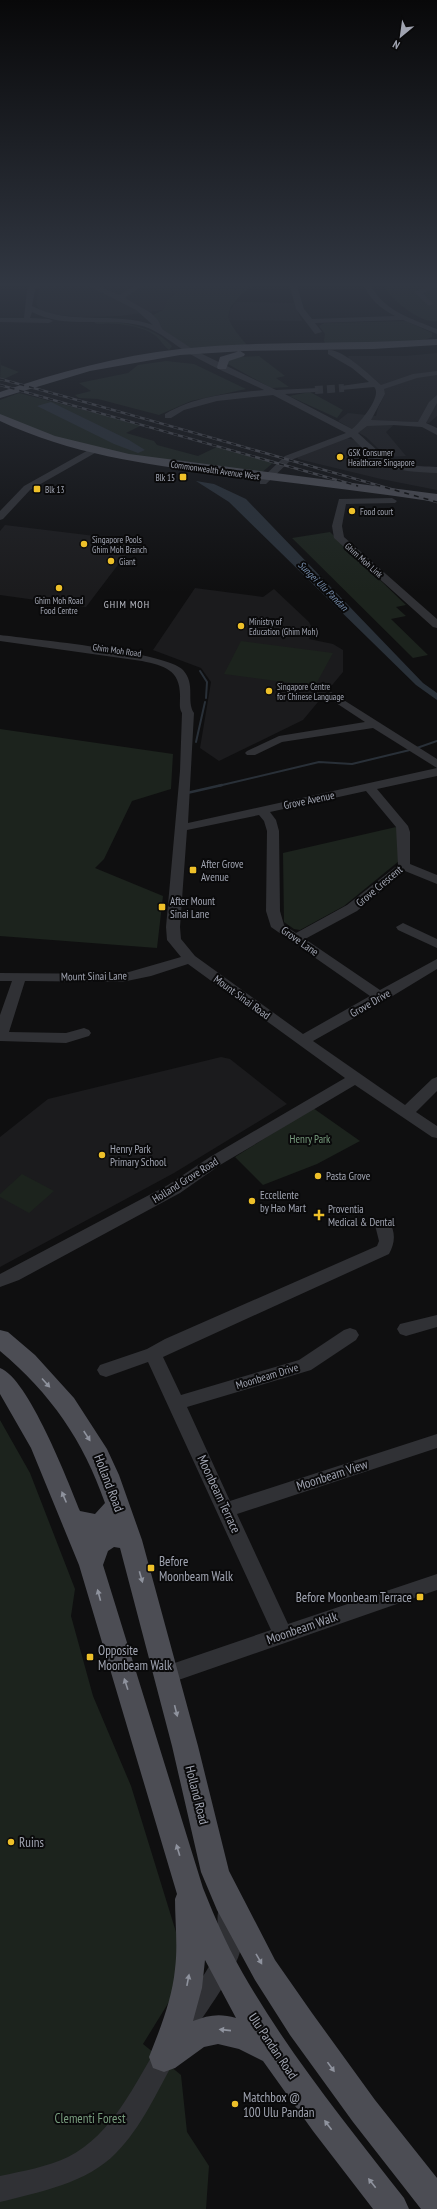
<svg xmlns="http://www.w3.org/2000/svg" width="437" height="2209" font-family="'PT Sans Narrow',sans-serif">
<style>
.built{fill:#1b1b1d}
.green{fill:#1c231d}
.water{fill:#293038}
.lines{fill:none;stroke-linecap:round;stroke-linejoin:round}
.stream-far1{stroke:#293038;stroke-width:2}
.stream{stroke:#293038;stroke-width:2.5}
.minor-tunnel{stroke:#2c2d30;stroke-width:8;stroke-dasharray:8 4;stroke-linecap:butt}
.minor{fill:#303135;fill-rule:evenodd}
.major{fill:#4c4d54;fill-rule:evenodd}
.rail-casing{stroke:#494a50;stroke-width:2.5}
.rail{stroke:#0a0a0b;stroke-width:1.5;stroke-dasharray:5;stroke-linecap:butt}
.oneway{fill:#8f939e}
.poi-dot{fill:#eec029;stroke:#0a0a0b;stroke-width:1.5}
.labels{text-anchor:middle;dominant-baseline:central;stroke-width:4;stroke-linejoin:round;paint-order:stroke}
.far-poi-label{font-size:9px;fill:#a0a4b1;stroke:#0a0a0b;text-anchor:start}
.far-street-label{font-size:9px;fill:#a0a4b1;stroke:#0a0a0b}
.far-water-label{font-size:10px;font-style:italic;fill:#778ead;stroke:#0a0a0b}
.far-neighbourhood-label{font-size:10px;letter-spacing:1px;fill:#c1c3cd;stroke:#0a0a0b}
.street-label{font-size:11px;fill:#a0a4b1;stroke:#0a0a0b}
.poi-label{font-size:11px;fill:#a0a4b1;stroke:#0a0a0b;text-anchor:start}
.park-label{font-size:11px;fill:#779c7d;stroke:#0a0a0b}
.near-street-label{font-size:13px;fill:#a0a4b1;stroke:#0a0a0b}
.near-poi-label{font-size:13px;fill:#a0a4b1;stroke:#0a0a0b;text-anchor:start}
.near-park-label{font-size:13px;fill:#779c7d;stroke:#0a0a0b}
</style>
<rect width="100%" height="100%" fill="#0f0f10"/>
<path class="built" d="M26,283h168l-22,12 -9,15 -43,6 -39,1 -32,-3 -10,-5 -3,-6 3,-14z
M236,302l58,1 8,18 -73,-1 1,-10z
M437,353v63l-8,7 -31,-2 -12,11 20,24 -19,1 -21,-20 -28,-16 10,-8 28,3 2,-8 7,-14 -4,-8 -32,-27 -1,-3h57z
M347,438l10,3 22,19 58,11v19l-56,-11 -83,-20 -1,-3z
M5,525l131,16 -50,66 -86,-12v-64z
M195,588l68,9 11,-8 35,33 4,8 -4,9 24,5 10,6v22l-40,48 -84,41 -19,-13 11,-66 -10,-14 -48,-18z
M221,1057l9,2 57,45 -113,69 -174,94v-130l48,-38z"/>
<path class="green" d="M150,283h106c-9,7 -31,23 -27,36 3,9 12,19 18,26l-56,6 -32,-22 -8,-13 12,-6 5,-11 12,-9 -14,3 -24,-6z
M384,283h53v38c-15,4 -51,-24 -53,-38z
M91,320c28,2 61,4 81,26l-3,4c-5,-4 -9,-10 -13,-14 -14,-11 -42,-14 -59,-12z
M406,321l26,12v4l-10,4 -96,3 -2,-3 1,-7 -6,-8 5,-3z
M1,353v12l18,7 -19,9z
M259,356l26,20 -9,2 13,9 -18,1 -45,-25 1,-3 11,-3z
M166,361l28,3 52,25 -55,12 -32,14 -61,-16 -19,-1 -4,-3 16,-4 -12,-8 49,-10 10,-8z
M310,392l33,18 -6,8 -48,-22z
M19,393l123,32 -16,8 28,8 3,4 41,11 21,-10 56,15 -16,14 -160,-23 -99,-35v-17z
M330,532l76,73 -10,2 10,9 -15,3 37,36 -15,3 -121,-120z
M241,641l92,12 -18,33 -91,-12z
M0,729l173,25 -2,35 -39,12 -28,58 -9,9 68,28 -6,52 -157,-12z
M396,827l2,3 1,31 -55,45 -44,24 -6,-1 -10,-7 -1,-69z
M313,1108l47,33 -43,23 -54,21 -28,-28z
M22,1174l32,17 -25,22 -29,-16v-3z
M0,1420l30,53 45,116 -4,27 22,80 38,90 57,185 -45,73 38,31 6,57 22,34 -3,43h-206z"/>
<path class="water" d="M51,402l78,38 16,10 -7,3 -24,-9 -77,-38z
M196,481l18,3 32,15 177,184 14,10v7l-21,-15 -187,-183z"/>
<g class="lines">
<path class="stream-far1" d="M200,671l7,11 -1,16
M196,742l9,-40
M218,786l101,-24 33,2 62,-15 23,-8"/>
<path class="stream" d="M187,793l35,-8"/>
<path class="minor-tunnel" d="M315,390l29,-2"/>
<path class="minor" d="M33,283h8l-6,7 -3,16c38,20 82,5 121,19l-17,-15 -53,-27h9l27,12 19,-12h8l-21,15 26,15 7,7 4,9 32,21 82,40 42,-2 1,2 -4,2 -30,2 67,35c8,-6 31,-34 22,-42l-33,3v-4l28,-4 -17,-14 -24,-14v-4c14,-2 43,26 53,35l32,-11 24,-3v4l-20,3 -33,11 1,5 -14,26 47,2 11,-20 8,-7v8l-11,20 11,5v7l-15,-8 -29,-2 -26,1 -9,7c33,30 33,32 79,34v6c-19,-1 -41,-1 -58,-11 -11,-6 -19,-17 -28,-25l-60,23 -25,24h-6v-4l25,-24 61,-23 -73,-38 -56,6 -33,9 -13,8h-6v-4c30,-18 65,-21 99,-24 -25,-12 -50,-22 -74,-36 -16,-9 -29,-22 -47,-28 -37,-10 -77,4 -111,-14l-2,6 19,1 4,2 -4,2 -49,-1v-4h24l3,-28z
M289,283h7l8,26 8,10 83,-3c-15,-8 -26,-17 -32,-33h7c11,27 42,36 67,46v5l-34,-14 -88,3 7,9 -7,2 -19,-25z
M431,283h6v4l-14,6 10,11 -4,2 -15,-14 17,-8z
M92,448l4,3 -1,2 -65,37 -27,29 -3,1v-9l24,-25z
M392,498l5,3 -2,2 -49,1 -4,22 2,11 93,82v9l-4,-1 -99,-89 -2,-12 7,-27z
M0,635c31,4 167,17 183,35 13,14 3,31 11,43l-6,110 249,-55v8l-60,13 31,37 2,6v32l27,11v9l-32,-13 -48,40 -52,28 75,51 57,-31v10l-51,31 -73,41 92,64 27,-26 5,-2v14l-21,21 21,14v12l-5,-1 -77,-52 -135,80 -40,28 -161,87 -19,7v-13l168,-89 42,-28 135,-79 -157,-114 -37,12 -29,6 -97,-1 -16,51 57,1 18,-5 5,2 2,3 -2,3 -23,7 -66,-2v-26l12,-34h-12v-8l122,1 59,-17 -14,-17 -1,-13 14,-156 2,-58c-3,-5 -2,-9 -2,-15 1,-28 -15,-32 -38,-37l-142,-20zM366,791l30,36 2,38 -51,40 -51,28 -12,-8 -4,-14 -1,-80 -3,-11 -6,-8zM259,815l5,6 3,10 -1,80 5,16 99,69 -67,38 -108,-78 -14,-17 -1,-12 7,-97z
M331,692l106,67v9l-64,-40 -91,14 -27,13h-8l-2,-2 2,-2 32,-15 86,-14 -38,-25 -2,-2z
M403,923l34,16v9l-39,-18 -2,-3z
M383,1219l6,2c7,12 6,22 0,33l-226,103 18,38 118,-35 45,-30 6,-2 6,2 3,5 -3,5 -45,30 -124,37 43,94 207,-67v14l-200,66 51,110 149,-50v16l-270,94 -7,-2 -3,-7 3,-7 111,-38 -123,-268 -42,15 -6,-2 -3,-5 3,-5 47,-16 18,-10 212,-93 2,-5 -4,-16 2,-4z
M437,1315v12l-31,9 -6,-2 -3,-5 3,-5z
M228,1902l8,3c4,10 7,26 6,37 -2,25 -33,65 -47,87l-8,4 -8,-4 -4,-8c10,-23 29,-42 39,-64 10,-21 -1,-34 6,-52z
M167,2040l8,4 4,8 -4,8c-18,31 -33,67 -59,93 -29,30 -76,39 -116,49v-26c23,-5 47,-9 68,-19 45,-23 66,-72 91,-113z"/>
<path class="major" d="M437,339v6l-64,4 -129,2 -64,4 -90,16 -90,27v-6c58,-20 118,-36 180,-43 85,-9 171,-4 257,-10z
M240,351l5,3 -1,2 -15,5 -3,8h-8l-1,-2 3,-10z
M0,414l55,22 74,18 308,40v8c-72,-11 -145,-19 -217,-28 -76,-10 -150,-20 -220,-53z
M0,1330l8,2 27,23 39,43 33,51 12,26 23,65 56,206 31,125 46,89 37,53 63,87 62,78v31h-16l-68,-87 -63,-87 -35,-55 -38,-70 -16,-38 -29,-126 -52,-198 -6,-1 -6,4 -5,14 100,323c13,33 28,66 46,96 45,76 101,145 155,214l5,11h-36l-60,-78 -50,-70 -24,-12 -21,-5 -14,3 -29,21 -11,4 -11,-4 -4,-11c11,-28 23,-57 26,-88 3,-23 0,-47 0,-70l2,-5 -98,-329 -48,-117 -31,-54v-26c28,10 68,113 80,143l15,3 10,-11c-22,-63 -54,-109 -105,-152zM205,1960l31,58c-16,-5 -28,-3 -43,3l9,-33z"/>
<defs>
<path id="rail" d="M0,379c146,39 291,82 437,123
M0,385l358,101"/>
</defs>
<use href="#rail" class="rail-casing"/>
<use href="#rail" class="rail"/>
</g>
<defs><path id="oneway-solid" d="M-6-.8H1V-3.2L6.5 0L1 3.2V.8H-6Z"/></defs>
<g class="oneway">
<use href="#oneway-solid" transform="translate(46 1383) rotate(48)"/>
<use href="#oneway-solid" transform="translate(87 1436) rotate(57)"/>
<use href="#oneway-solid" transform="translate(64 1497) rotate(-113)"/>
<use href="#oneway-solid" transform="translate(141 1577) rotate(74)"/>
<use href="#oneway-solid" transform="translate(99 1595) rotate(-105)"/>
<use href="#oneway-solid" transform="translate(126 1684) rotate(-108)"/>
<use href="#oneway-solid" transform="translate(176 1711) rotate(76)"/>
<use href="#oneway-solid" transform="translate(178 1850) rotate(-107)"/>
<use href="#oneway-solid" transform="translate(259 1959) rotate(60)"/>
<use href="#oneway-solid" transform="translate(188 1980) rotate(-79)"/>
<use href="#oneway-solid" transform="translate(225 2030) rotate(-174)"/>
<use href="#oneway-solid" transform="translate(331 2067) rotate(54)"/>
<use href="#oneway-solid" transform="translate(328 2125) rotate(-127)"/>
<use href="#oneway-solid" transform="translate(372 2183) rotate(-128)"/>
</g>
<linearGradient id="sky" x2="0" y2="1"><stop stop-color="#080809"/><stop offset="0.48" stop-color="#313742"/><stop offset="1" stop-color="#313742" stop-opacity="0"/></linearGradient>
<rect width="437" height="592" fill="url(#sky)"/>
<g class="poi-dot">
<circle cx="340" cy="457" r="4"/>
<rect x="179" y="473" width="8" height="8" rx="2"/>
<rect x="33" y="485" width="8" height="8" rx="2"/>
<circle cx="352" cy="511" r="4"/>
<circle cx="84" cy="544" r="4"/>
<circle cx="111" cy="561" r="4"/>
<circle cx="59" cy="588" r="4"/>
<circle cx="241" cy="626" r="4"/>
<circle cx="269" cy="691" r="4"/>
<rect x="189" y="866" width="8" height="8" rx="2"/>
<rect x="158" y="903" width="8" height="8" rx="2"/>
<circle cx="102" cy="1155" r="4"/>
<circle cx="318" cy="1176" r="4"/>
<circle cx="252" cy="1201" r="4"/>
<path d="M317 1209h4v4h4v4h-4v4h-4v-4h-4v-4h4z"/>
<rect x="147" y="1564" width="8" height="8" rx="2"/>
<rect x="416" y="1593" width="8" height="8" rx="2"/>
<rect x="86" y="1653" width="8" height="8" rx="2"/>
<circle cx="11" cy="1842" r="4"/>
<circle cx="235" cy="2104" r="4"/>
</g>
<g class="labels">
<g class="far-poi-label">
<text x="348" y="452">GSK Consumer<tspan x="348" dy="10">Healthcare Singapore</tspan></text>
<text x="175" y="477" text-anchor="end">Blk 15</text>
<text x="45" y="489">Blk 13</text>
<text x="360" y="511">Food court</text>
<text x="92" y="539">Singapore Pools<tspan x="92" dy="10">Ghim Moh Branch</tspan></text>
<text x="119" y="561">Giant</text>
<text x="59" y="600" text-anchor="middle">Ghim Moh Road<tspan x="59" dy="10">Food Centre</tspan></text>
<text x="249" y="621">Ministry of<tspan x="249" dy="10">Education (Ghim Moh)</tspan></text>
<text x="277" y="686">Singapore Centre<tspan x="277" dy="10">for Chinese Language</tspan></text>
</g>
<g class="far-street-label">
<text transform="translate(215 470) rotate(8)">Commonwealth Avenue West</text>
<text transform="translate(364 560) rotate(42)">Ghim Moh Link</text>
<text transform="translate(117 650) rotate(8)">Ghim Moh Road</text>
</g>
<g class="far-water-label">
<text transform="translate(323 586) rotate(45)">Sungei Ulu Pandan</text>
</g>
<g class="far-neighbourhood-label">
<text x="127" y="604">GHIM MOH</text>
</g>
<g class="street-label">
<text transform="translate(309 800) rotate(-12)">Grove Avenue</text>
<text transform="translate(379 886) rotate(-40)">Grove Crescent</text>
<text transform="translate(300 941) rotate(35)">Grove Lane</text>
<text transform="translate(94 976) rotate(-1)">Mount Sinai Lane</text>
<text transform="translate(242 997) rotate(36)">Mount Sinai Road</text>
<text transform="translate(370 1003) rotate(-30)">Grove Drive</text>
<text transform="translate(185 1180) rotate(-32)">Holland Grove Road</text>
<text transform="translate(267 1376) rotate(-17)">Moonbeam Drive</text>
</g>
<g class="poi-label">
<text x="201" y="864">After Grove<tspan x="201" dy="13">Avenue</tspan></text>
<text x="170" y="901">After Mount<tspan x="170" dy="13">Sinai Lane</tspan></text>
<text x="110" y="1149">Henry Park<tspan x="110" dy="13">Primary School</tspan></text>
<text x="326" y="1176">Pasta Grove</text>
<text x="260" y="1195">Eccellente<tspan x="260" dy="13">by Hao Mart</tspan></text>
<text x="328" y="1209">Proventia<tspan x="328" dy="13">Medical &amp; Dental</tspan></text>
</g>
<g class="park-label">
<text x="310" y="1139">Henry Park</text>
</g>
<g class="near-street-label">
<text transform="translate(332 1475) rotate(-18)">Moonbeam View</text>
<text transform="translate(109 1483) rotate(69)">Holland Road</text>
<text transform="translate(219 1494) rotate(65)">Moonbeam Terrace</text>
<text transform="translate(302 1628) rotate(-19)">Moonbeam Walk</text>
<text transform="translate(197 1795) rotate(76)">Holland Road</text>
<text transform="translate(273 2046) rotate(56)">Ulu Pandan Road</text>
</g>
<g class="near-poi-label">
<text x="159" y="1561">Before<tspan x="159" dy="15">Moonbeam Walk</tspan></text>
<text x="412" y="1597" text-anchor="end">Before Moonbeam Terrace</text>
<text x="98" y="1650">Opposite<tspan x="98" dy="15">Moonbeam Walk</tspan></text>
<text x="19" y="1842">Ruins</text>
<text x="243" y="2097">Matchbox @<tspan x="243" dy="15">100 Ulu Pandan</tspan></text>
</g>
<g class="near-park-label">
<text x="90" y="2118">Clementi Forest</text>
</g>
</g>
<g transform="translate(401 36) rotate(209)" stroke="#0a0a0b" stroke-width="3" paint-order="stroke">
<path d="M0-3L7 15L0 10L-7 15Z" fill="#a0a4b1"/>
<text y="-6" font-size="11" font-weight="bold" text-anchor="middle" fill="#a0a4b1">N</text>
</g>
</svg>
